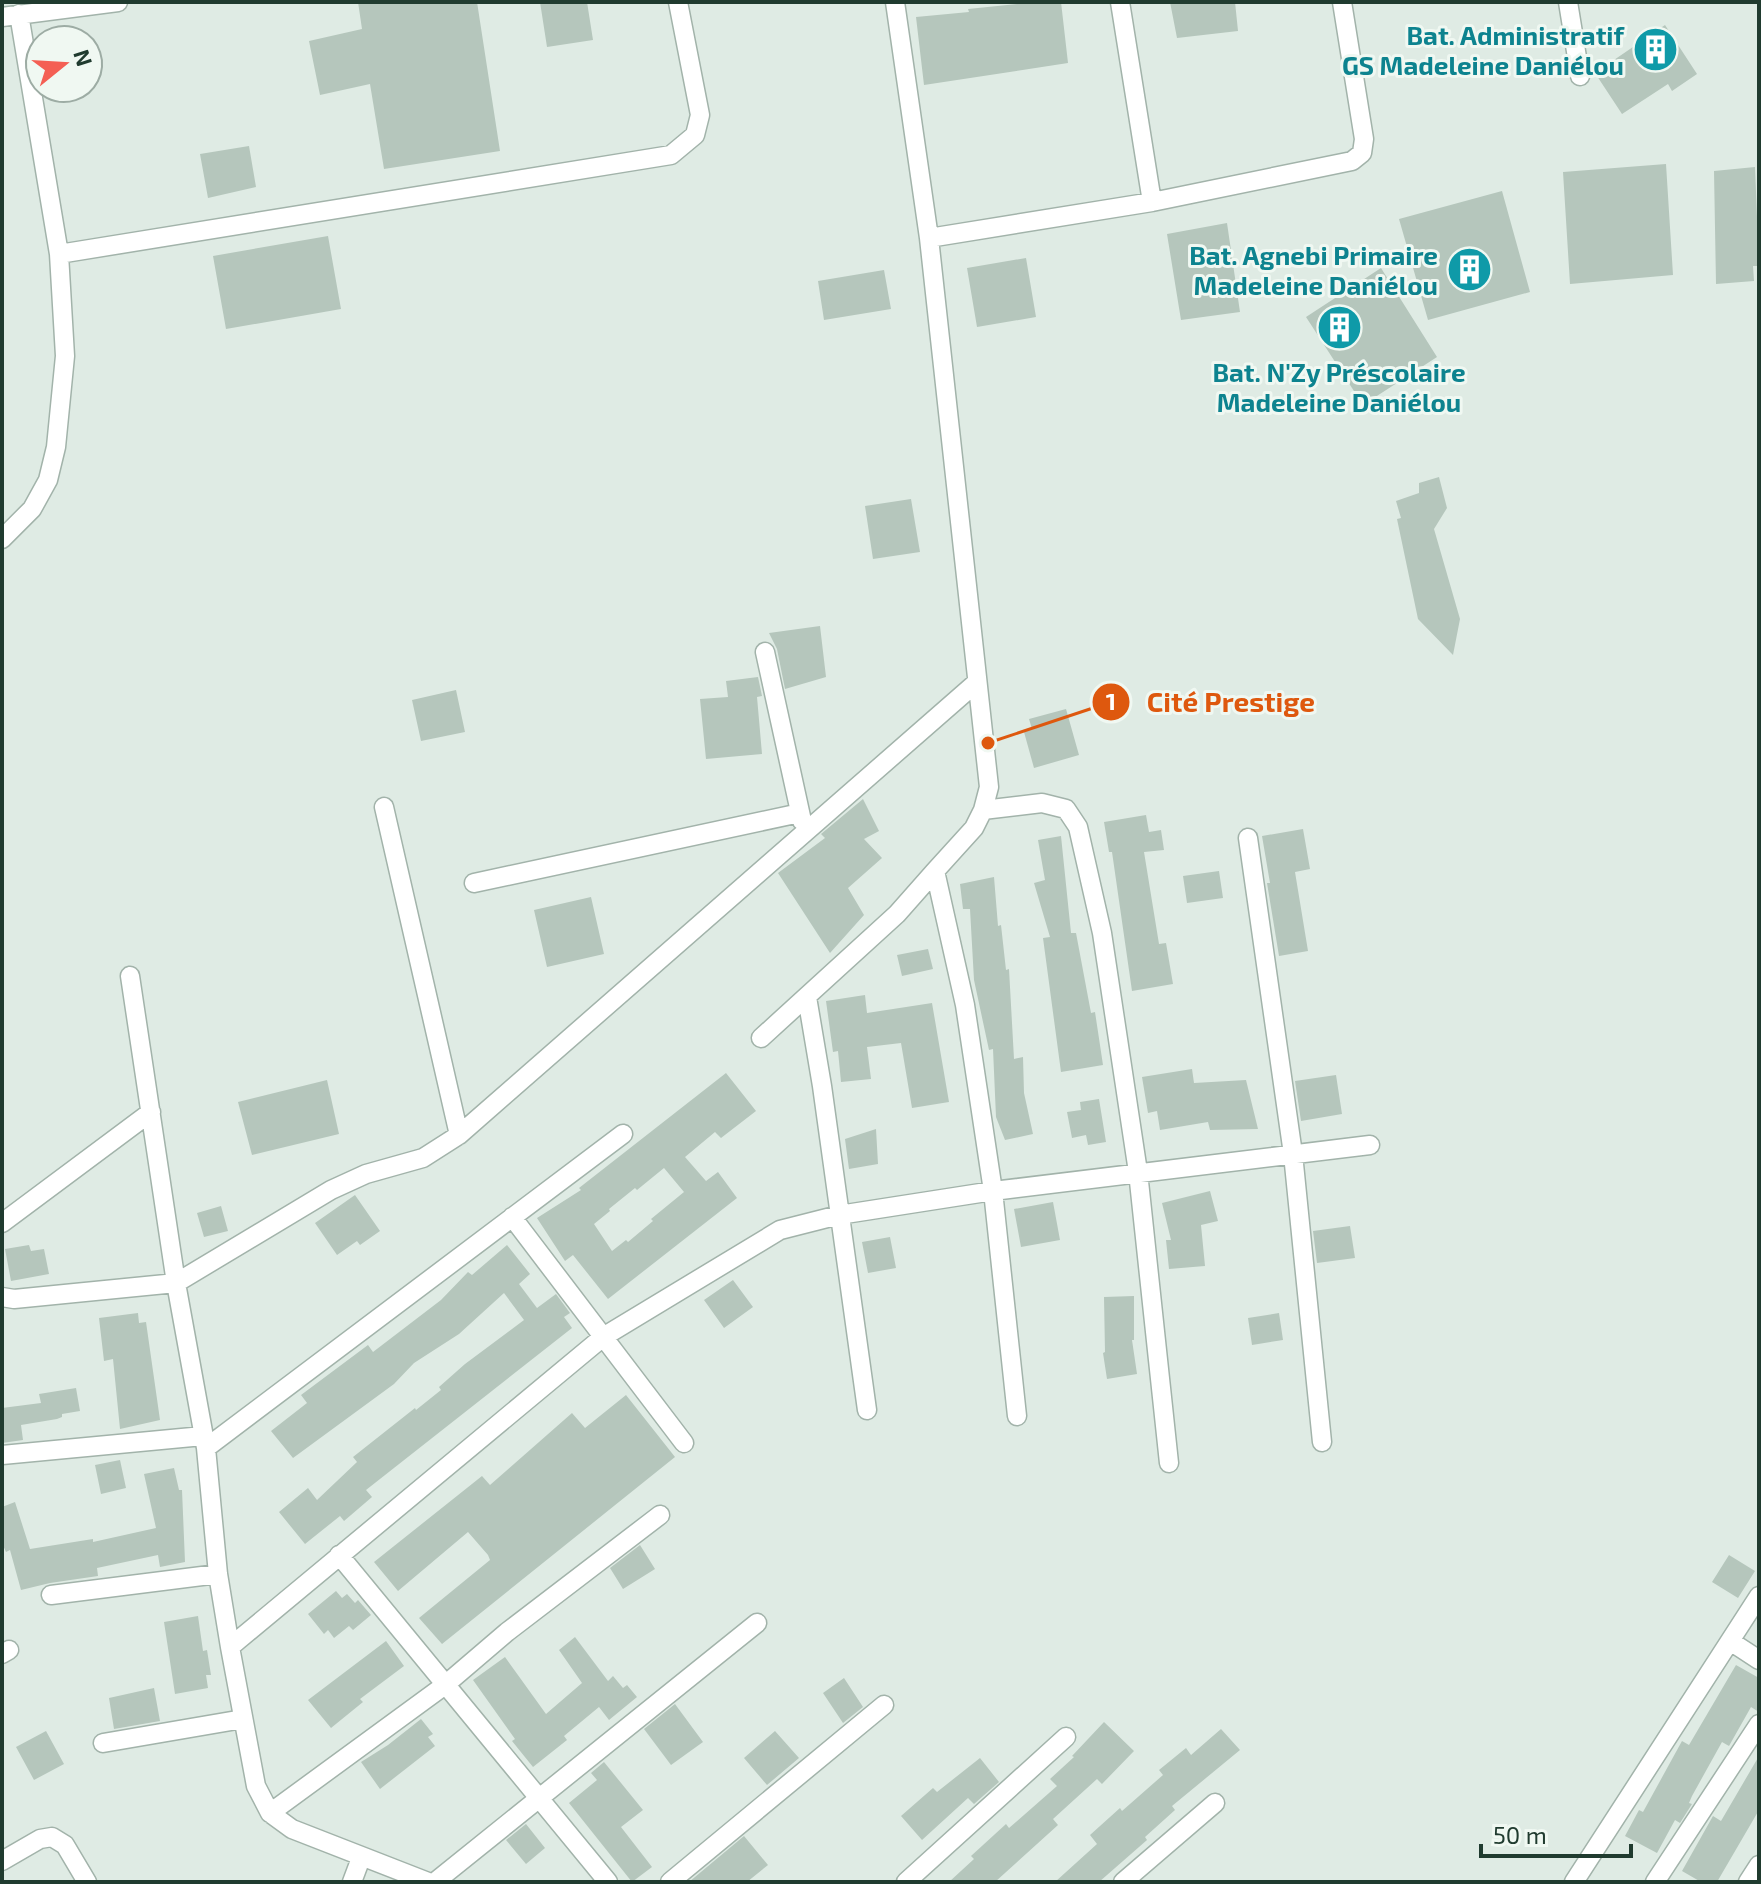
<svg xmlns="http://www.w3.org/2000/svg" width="1761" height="1884" font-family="'Exo 2',sans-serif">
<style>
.building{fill:#b5c6bc;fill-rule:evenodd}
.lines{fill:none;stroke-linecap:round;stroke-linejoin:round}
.minor-casing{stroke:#a2b3aa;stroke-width:21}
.minor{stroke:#fff;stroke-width:18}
.labels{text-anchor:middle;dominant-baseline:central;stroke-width:6;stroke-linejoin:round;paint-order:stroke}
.culture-label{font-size:26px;font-weight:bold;fill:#0d838f;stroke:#f0f8f2;text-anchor:end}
.leader{fill:none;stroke:#de580e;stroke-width:3}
.callout-dot{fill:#de580e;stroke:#f0f8f2;stroke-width:3}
.mark-label{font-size:24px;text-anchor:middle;font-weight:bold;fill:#fff}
.callout-label{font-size:28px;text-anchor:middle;font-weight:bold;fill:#de580e;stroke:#f0f8f2;stroke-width:6;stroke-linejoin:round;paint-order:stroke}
</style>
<rect width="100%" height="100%" fill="#dfebe4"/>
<path class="building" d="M358,2h119l23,149 -116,18 -14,-85 -50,11 -11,-54 53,-12z
M540,2h47l6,38 -46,7z
M1016,2h45l7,61 -144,22 -8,-68 53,-5 -1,-3 49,-5z
M1170,2h65l3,29 -61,7z
M1665,25l32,49 -25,17 -4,-7 -46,30 -27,-41z
M249,146l7,41 -48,11 -8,-44z
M1666,164l7,111 -103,9 -7,-112z
M1755,167l4,99h-6l1,15 -38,3 -2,-113z
M1502,191l28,101 -102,28 -29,-101z
M1227,223l13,89 -59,8 -14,-86z
M328,236l13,73 -115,20 -13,-73z
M1026,258l10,59 -59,10 -10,-59z
M1381,268l56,89 -74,48 -57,-88z
M884,270l7,39 -67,11 -6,-39z
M1439,477l8,31 -13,21 26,90 -7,36 -35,-36 -21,-100 4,-1 -5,-17 23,-8v-10z
M911,499l9,53 -47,7 -8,-53z
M820,626l6,51 -41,12 -8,-40 -8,-16z
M758,677l4,19 -5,1 5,57 -56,5 -6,-60 28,-2 -2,-16z
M456,690l9,42 -44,9 -9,-41z
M1066,709l13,46 -45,13 -10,-36 8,-3 -3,-10z
M863,799l16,32 -15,8 18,19 -34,30 16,27 -34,38 -52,-80 47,-35 -4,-4z
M1146,815l3,17 12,-2 3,20 -20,2 15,92 7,-1 7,41 -41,7 -20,-139h-3l-5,-30z
M1303,829l7,40 -15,3 13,79 -29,5 -12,-73h3l-8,-47z
M1061,836l10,97h5l15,80 4,-1 8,53 -42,7 -18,-134 7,-1 -16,-54 11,-3 -7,-40z
M1219,871l4,27 -36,5 -4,-27z
M994,877l4,49 3,-1 5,45 3,-1 5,90 9,-2 1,36 9,41 -28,6 -9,-23 -3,-68 -4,1 -15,-70 -4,-71h-7l-3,-25z
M591,897l13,57 -57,13 -13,-57z
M928,949l5,20 -31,7 -5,-21z
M865,995l2,18 65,-10 17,99 -37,6 -11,-65 -34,4 4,32 -30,3 -3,-31 -5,1 -7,-51z
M1192,1069l2,14 52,-3 12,49 -48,1 -2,-8 -48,8 -3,-19 -9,2 -6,-36z
M726,1073l30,38 -35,27 -6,-6 -30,25 21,24 12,-9 19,26 -129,101 -35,-44 -8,6 -28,-43 44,-28 -2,-2zM664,1168l20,24 -33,27 2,2 -25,21 -2,-2 -14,11 -18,-27 16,-13 -1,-2 26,-21 2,2z
M1336,1075l6,39 -41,7 -6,-40z
M327,1080l12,54 -87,21 -14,-53z
M1099,1099l7,43 -18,3 -2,-10 -14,3 -5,-26 14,-2 -1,-8z
M876,1129l2,35 -29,5 -4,-30z
M1210,1191l8,30 -17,4 4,41 -36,3 -3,-29h5l-9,-37z
M355,1195l25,36 -20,14 -3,-4 -20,14 -22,-32z
M1053,1202l7,38 -39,7 -7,-38z
M221,1206l7,25 -24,6 -7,-24z
M1350,1226l5,32 -38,5 -4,-32z
M890,1237l6,31 -28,5 -6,-31z
M29,1245l2,6 13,-2 5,25 -38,7 -6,-32z
M507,1245l23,29 -11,10 18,24 19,-14 14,19 -6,4 8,11 -206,162 6,7 -28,24 -4,-5 -35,28 -26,-32 29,-24 9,12 40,-38 -4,-5 62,-49 1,2 25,-20 -2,-3 26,-23 59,-44 -20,-27 -45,41 -45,29 -20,21 -101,74 -22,-27 36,-28 -6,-8 67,-50 5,7 68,-52 27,-28 4,3z
M733,1280l20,27 -29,21 -20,-28z
M1134,1296v44h-2l5,34 -30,5 -4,-26 2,-1 -1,-55z
M138,1313l1,10 7,-1 14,98 -40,9 -7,-70 -9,2 -5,-43z
M1279,1313l4,27 -31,5 -4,-27z
M76,1388l4,23 -18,3v3l-5,2 -36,6 2,15 -21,3v-35l39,-5 -2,-9z
M626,1395l49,62 -233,187 -23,-26 71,-58 -2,-5 -20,-23 -70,59 -24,-29 108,-86 8,9 82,-72 13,15z
M120,1460l6,28 -25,6 -6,-29z
M174,1468l5,22h3l3,72 -25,5 -2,-12 -61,13 1,8 -48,7 -29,7 -11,-40 -4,2 -4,-9v-36l13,-5 15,47 63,-10v3l63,-14 -12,-54z
M640,1545l15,24 -32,20 -13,-21z
M1729,1555l26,16 -17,27 -26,-16z
M336,1591l6,7 5,-4 8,9 3,-3 13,15 -18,15 -4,-4 -15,12 -6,-8 -4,4 -16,-20z
M198,1616l5,35 4,-1 4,25h-5l2,13 -33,6 -11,-72z
M575,1637l33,44 5,-5 10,12 4,-3 10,12 -28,23 -10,-13 -35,29 3,4 -34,27 -21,-26 3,-2 -42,-59 32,-23 41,57 36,-31 -23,-33z
M386,1641l18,25 -44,33 3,3 -32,26 -23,-28z
M1736,1665l23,13v34l-8,-5 -22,39 -7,-4 -30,54 -3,7 3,1 -12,19 -5,-3 -18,33 -32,-17 14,-26 4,2 39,-71 7,4z
M844,1678l19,29 -20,16 -20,-30z
M154,1688l6,33 -46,8 -5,-31z
M675,1704l28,38 -32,23 -27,-36z
M421,1719l12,15 -5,3 7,9 -55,43 -19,-27 27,-17z
M1104,1722l30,29 -32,33 -5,-5 -44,40 5,6 -63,57h-46l25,-23 -3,-3 35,-32 3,4 48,-42 -7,-7 24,-22 -2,-1z
M1221,1729l19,21 -68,56 3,4 -30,27 2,3 -48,42h-44l42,-38 -7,-9 30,-27 2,3 41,-36 -4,-5 27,-22 5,7z
M46,1731l18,33 -30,16 -18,-33z
M775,1731l24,27 -32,27 -23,-27z
M1759,1756v54l-42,72h-16l-19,-11 31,-55 8,5z
M980,1758l19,24 -25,22 -6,-6 -46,42 -21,-24 32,-28 4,4z
M604,1762l39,48 -22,17 31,40 -20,15 -63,-79 28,-23 -6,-7z
M526,1824l19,24 -19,16 -20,-24z
M744,1836l24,29 -21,17h-58z"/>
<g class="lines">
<defs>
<path id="minor" d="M1120,2l32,200
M1568,2l12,74
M2,17l116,-15
M929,238l223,-36 200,-41 10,-8 2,-14 -22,-137
M59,254l612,-99 24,-20 5,-20 -22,-113
M2,539l30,-30 16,-29 8,-33 9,-91 -6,-102 -40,-240
M765,652l37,169
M384,807l75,328
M983,810l59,-7 24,6 12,18 24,106 36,239 31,291
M1248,838l45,316 29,288
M935,871l30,134 28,186 24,225
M474,883l326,-70
M807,997l15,89 45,324
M761,1038l136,-124 38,-43 39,-43 9,-18 6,-23 -60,-549 -34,-236
M512,1217l172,226
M2,1223l149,-111
M2,1297l12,2 162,-16 -46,-307
M206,1448l417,-314
M2,1455l201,-19
M339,1555l269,327
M51,1595l167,-21
M1730,1641l29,19
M230,1647l373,-310 177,-107 59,-15 154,-24 377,-46
M2,1654l7,-4
M103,1743l140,-24
M270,1813l175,-128 62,-53 153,-117
M2,1861l38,-22 12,-2 13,8 22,37
M352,1882l9,-24
M428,1882l-136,-53 -22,-16 -14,-27 -26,-139 -12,-73 -12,-126 -30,-165 155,-93 35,-16 57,-16 36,-23 518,-453
M435,1882l322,-259
M670,1882l214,-177
M906,1882l160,-145
M1123,1882l92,-79
M1574,1882l185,-286
M1655,1882l104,-158
M1748,1882l11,-17"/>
</defs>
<use href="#minor" class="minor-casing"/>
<use href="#minor" class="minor"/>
</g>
<defs>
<symbol id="building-disc" viewBox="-11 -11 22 22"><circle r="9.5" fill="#0f9aa8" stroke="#f0f8f2"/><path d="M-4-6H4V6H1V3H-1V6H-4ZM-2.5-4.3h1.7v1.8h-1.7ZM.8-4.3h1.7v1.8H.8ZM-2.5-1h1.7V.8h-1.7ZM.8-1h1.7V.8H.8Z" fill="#fff"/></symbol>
</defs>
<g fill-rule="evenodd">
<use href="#building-disc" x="1630" y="24" width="51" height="51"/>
<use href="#building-disc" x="1444" y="244" width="51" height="51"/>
<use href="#building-disc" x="1314" y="302" width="51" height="51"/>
</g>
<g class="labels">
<g class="culture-label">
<text x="1624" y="34">Bat. Administratif<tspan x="1624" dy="30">GS Madeleine Daniélou</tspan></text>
<text x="1438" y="254">Bat. Agnebi Primaire<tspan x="1438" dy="30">Madeleine Daniélou</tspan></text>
<text x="1339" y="371" text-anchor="middle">Bat. N'Zy Préscolaire<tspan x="1339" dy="30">Madeleine Daniélou</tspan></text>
</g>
</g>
<path class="leader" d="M988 743L1111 702"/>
<g class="callout-dot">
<circle cx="988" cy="743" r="8"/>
<circle cx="1111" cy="702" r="20"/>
</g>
<g class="mark-label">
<text x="1111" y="710">1</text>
</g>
<g class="callout-label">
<text x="1231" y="712">Cité Prestige</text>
</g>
<rect width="1761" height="1884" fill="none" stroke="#203b2f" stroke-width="8"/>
<g transform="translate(64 64) rotate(72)"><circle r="38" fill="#f0f8f2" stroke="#9daca4" stroke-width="2"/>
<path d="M0-6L14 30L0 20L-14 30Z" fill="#f45f54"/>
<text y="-12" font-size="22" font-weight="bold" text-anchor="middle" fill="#203b2f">N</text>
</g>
<path d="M1481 1844v12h150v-12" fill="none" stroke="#203b2f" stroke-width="4"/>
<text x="1493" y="1844" font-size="24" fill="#203b2f" stroke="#f0f8f2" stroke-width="6" paint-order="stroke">50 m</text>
</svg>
